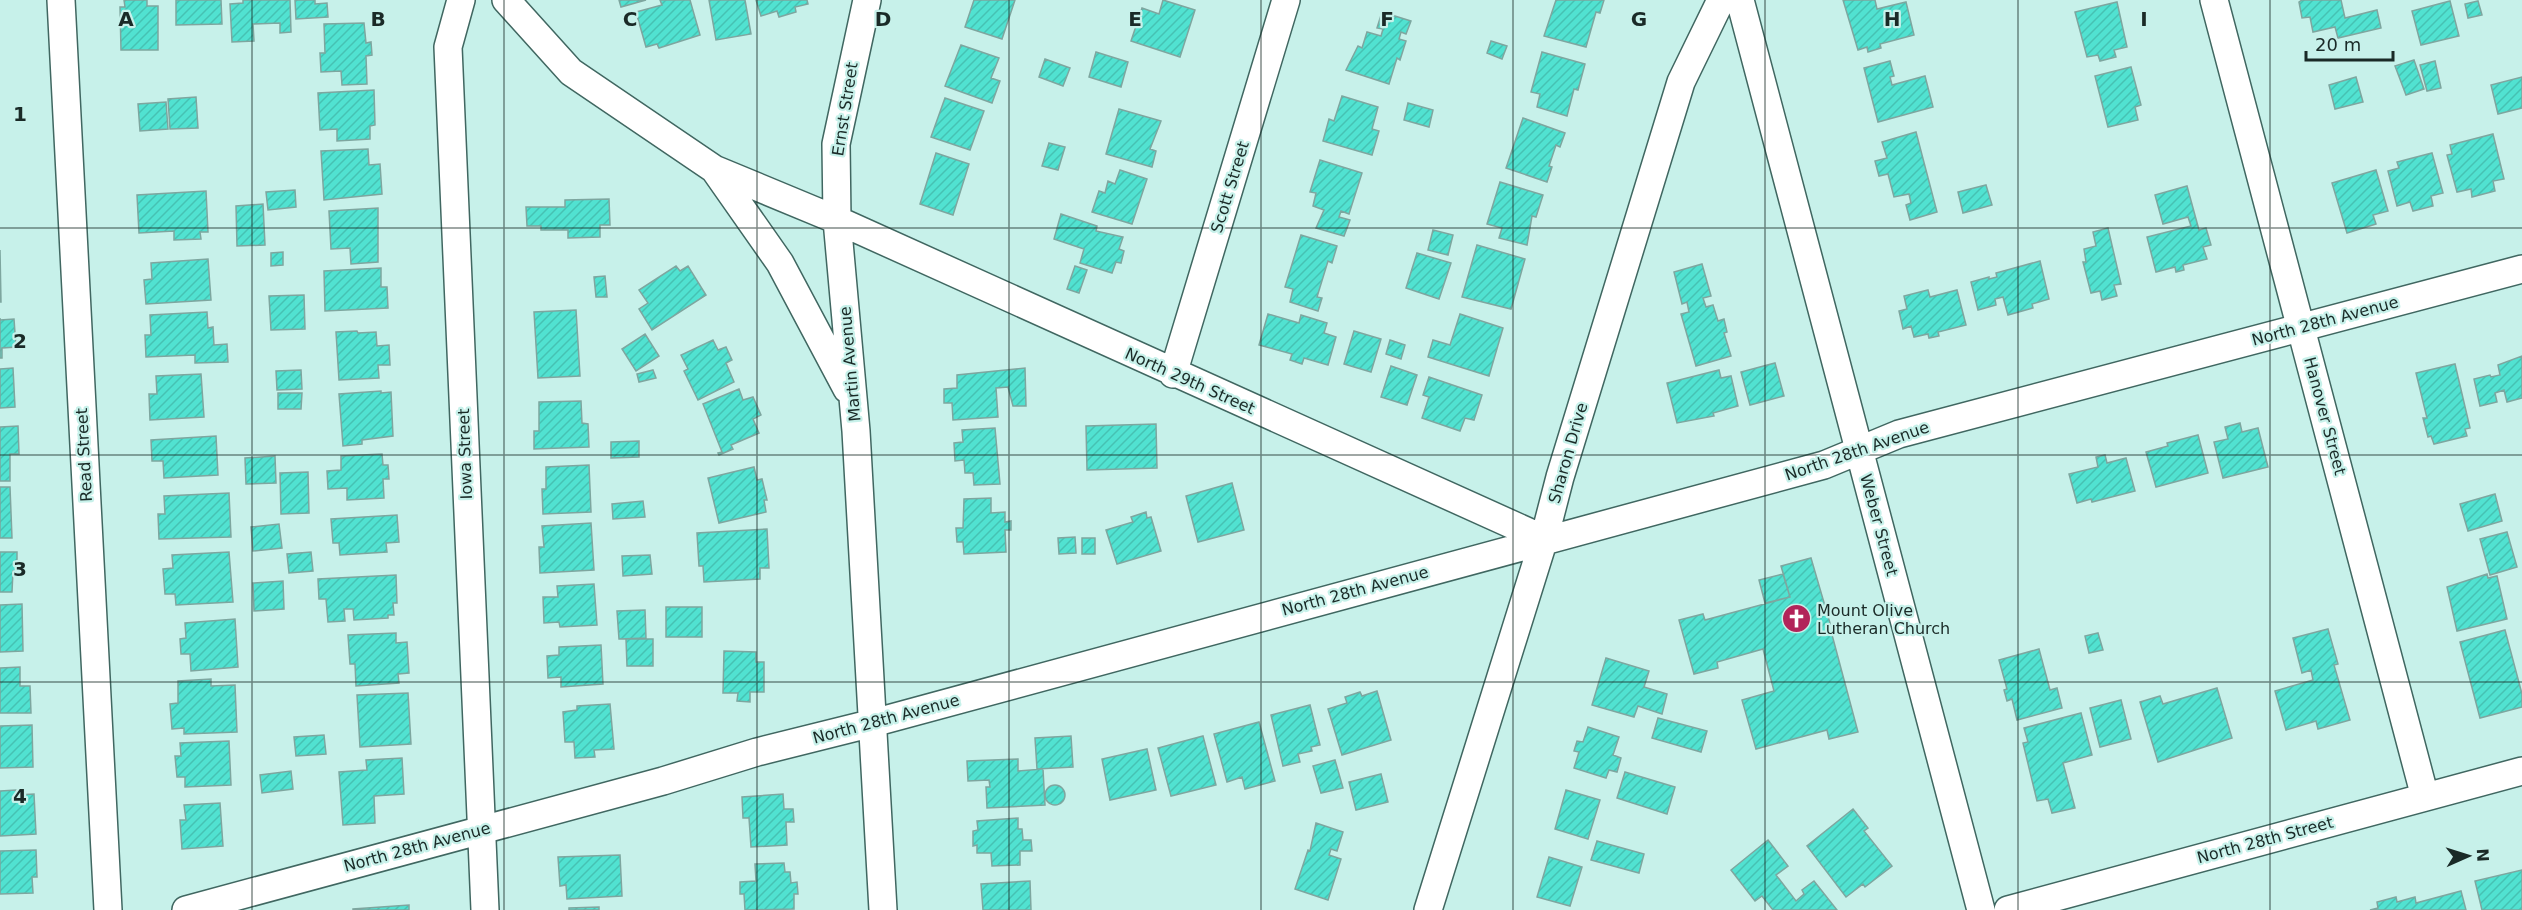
<svg xmlns="http://www.w3.org/2000/svg" width="2522" height="910" font-family="'DejaVu Sans',sans-serif">
<style>
.building{fill:url(#building-hatch);stroke:#7ea69f;stroke-width:1.5}
.lines{fill:none;stroke-linecap:round;stroke-linejoin:round}
.minor-casing{stroke:#406761;stroke-width:30}
.minor{stroke:#fff;stroke-width:27}
.grid{fill:none;stroke:#1a2a27;stroke-width:1.5;stroke-opacity:0.55}
.labels{text-anchor:middle;dominant-baseline:central;stroke-width:4.5;stroke-linejoin:round;paint-order:stroke}
.street-label{font-size:16px;fill:#1a2a27;stroke:#c7f1ea}
.poi-label{font-size:16px;fill:#1a2a27;stroke:#c7f1ea;text-anchor:start}
.grid-label{font-size:20px;text-anchor:middle;font-weight:bold;fill:#1a2a27;stroke:#c7f1ea;stroke-width:4.5;stroke-linejoin:round;paint-order:stroke}
</style>
<defs>
<pattern id="building-hatch" width="6" height="6" patternUnits="userSpaceOnUse" patternTransform="scale(1.5)"><rect width="6" height="6" fill="#51e2d1"/><path d="M-1 1l2-2M0 6l6-6M5 7l2-2" fill="none" stroke="#46c2b3"/></pattern>
</defs>
<rect width="100%" height="100%" fill="#c7f1ea"/>
<path class="building" d="M124,0h23v6h11v44h-37l-1,-43h5z
M176,0h45l1,24 -46,1z
M243,0h47l1,32 -11,1v-10l-27,1 1,17 -22,1 -2,-38 13,-1z
M295,0h20v4l12,-1 1,14 -32,2z
M619,0h27l-25,7z
M660,0h30l10,35 -41,13 -2,-4 -11,3 -10,-35 26,-7z
M709,0h36l6,34 -35,6z
M756,0h51l1,4 -13,3 1,5 -17,5 -2,-6 -16,5z
M974,0h41l-13,39 -37,-12z
M1163,0l32,10 -15,47 -49,-16 11,-33 17,6z
M1556,0h48l-4,13 -4,-1 -10,35 -42,-11z
M1843,0h32l2,9 29,-7 8,33 -34,9 1,4 -13,4 -1,-5 -9,3z
M2302,0h39l4,18 32,-8 4,18 -43,10 -3,-11 -22,5 -3,-15 -8,1 -3,-16z
M2450,1l9,35 -38,9 -9,-34z
M2478,1l4,14 -14,3 -3,-14z
M2117,2l10,45 -13,3 2,7 -16,4 -2,-6 -11,2 -12,-45z
M1382,12l29,9 -5,13 -5,-2 -2,7 7,2 -6,19 -3,-2 -8,26 -43,-14 12,-24 4,2 5,-16 14,4 2,-7 -6,-1z
M364,23l2,20 5,-1 1,13 -6,1 1,28 -25,1 -1,-14 -20,1 -1,-19h5l-1,-29z
M1491,41l16,5 -5,13 -15,-6z
M961,45l38,13 -8,20 9,3 -8,22 -47,-17z
M1096,52l32,10 -7,25 -32,-10z
M1542,52l43,12 -7,26 -4,-1 -7,27 -30,-9 3,-13 -9,-2z
M1045,59l25,9 -7,18 -24,-9z
M2414,60l10,29 -18,6 -11,-29z
M1890,61l4,15 -4,1 2,8 33,-9 8,31 -55,15 -14,-54z
M2435,61l6,27 -14,3 -7,-26z
M2131,67l10,38 -6,2 3,13 -30,7 -13,-51z
M2356,77l7,25 -28,7 -6,-24z
M2522,77v31l-24,6 -7,-29z
M374,90l1,35 -5,1v13l-33,2v-12l-17,1 -2,-37z
M1342,96l36,11 -6,22 7,2 -7,24 -49,-14 6,-22 5,2z
M196,97l2,31 -28,1 -2,-30z
M945,98l39,13 -14,39 -39,-13z
M166,102l2,27 -28,2 -2,-27z
M1408,103l25,7 -4,17 -25,-7z
M1119,109l42,12 -11,28 6,2 -4,16 -46,-13z
M1523,118l42,15 -5,14 -4,-2 -7,21 3,1 -5,15 -41,-14z
M1916,132l21,80 -27,8 -4,-15 5,-2 -2,-9 -15,3 -6,-23 -9,2 -4,-15 12,-3 -5,-16z
M2493,134l11,45 -11,2 2,10 -23,6 -1,-8 -14,3 -10,-37 5,-1 -2,-9z
M1049,143l16,4 -7,23 -16,-4z
M368,149l1,16 11,-1 2,30 -58,6 -3,-49z
M936,153l33,11 -16,51 -33,-11z
M2432,153l11,40 -12,3 2,10 -20,5 -3,-9 -13,4 -9,-35 11,-3 -2,-6z
M1320,160l42,13 -13,41 -8,-3 -2,6 11,3 -6,16 -28,-8 8,-18 -11,-4 3,-13 -6,-1z
M1120,170l27,9 -15,45 -40,-12 7,-21 6,2 3,-12 7,3z
M2376,170l12,41 -15,4 3,9 -29,9 -15,-50z
M1500,182l43,13 -7,22 -4,-1 -5,29 -28,-7 3,-10 -15,-4z
M1986,185l6,20 -29,8 -5,-21z
M2187,186l12,44 7,-2 5,17 -8,2 4,12 -24,6 1,5 -8,2 -1,-5 -19,5 -9,-35 44,-11 -3,-9 -25,7 -8,-29z
M295,190l1,17 -28,3 -2,-18z
M206,191l2,41h-8l1,7 -27,1v-9l-35,2 -2,-38z
M609,199l1,26h-10v12l-32,1v-8h-27v-4h-14l-1,-19h39v-7z
M263,204l2,41 -28,1 -1,-40z
M378,208v54l-27,2 -1,-16 -19,1 -2,-38z
M1061,214l36,12 -1,5 27,6 -4,12 5,2 -3,12 -5,-1 -4,11 -32,-10 4,-14 -30,-10z
M2108,228l13,56 -7,1 3,11 -15,4 -2,-9 -9,2 -8,-31h3l-2,-13 12,-3 -3,-14z
M1433,230l20,5 -5,20 -20,-5z
M1301,235l36,11 -5,17 -4,-2 -11,36 5,1 -4,13 -28,-9 3,-13 -8,-2z
M1477,245l48,14 -14,50 -49,-12z
M0,250l1,52h-1z
M283,252v13l-12,1v-13z
M1417,253l34,10 -12,36 -33,-11z
M208,259l3,41 -65,4 -2,-24 8,-1 -1,-16z
M2040,261l9,38 -17,5 1,4 -25,7 -5,-18 -8,2 1,6 -18,5 -7,-28 18,-5v2l8,-2 -1,-4z
M1702,264l9,32 -8,2 3,9 7,-2 5,16 6,-2 3,13 -3,1 7,23 -35,10 -15,-52 8,-2 -2,-10 -5,2 -8,-32z
M676,266l4,5 8,-5 18,29 -54,35 -13,-21 9,-6 -9,-13z
M1075,266l12,4 -8,23 -12,-4z
M381,268v19h6l1,21 -63,3 -1,-40z
M605,276l2,21h-11l-2,-20z
M1928,290l2,7 27,-7 9,35 -28,7 1,4 -10,2 -1,-4 -14,3 -3,-11 -8,3 -4,-18 8,-2 -3,-13z
M304,295l1,34 -34,1 -2,-34z
M576,310l4,66 -42,2 -4,-66z
M207,312l1,16 5,-1 1,18 13,-1 1,18 -33,1v-8l-49,2 -1,-22h6l-1,-20z
M1268,314l31,9 2,-8 26,8 -3,10 12,4 -8,28 -24,-7 -2,6 -12,-4 2,-6 -33,-9z
M1460,314l43,14 -14,48 -61,-19 5,-17 17,5z
M0,318v2l14,-1 2,28 -14,1v10h-2z
M357,331l1,2 18,-1 1,14 12,-1 1,20h-12l1,13 -40,2 -3,-48z
M1354,331l27,8 -10,33 -27,-8z
M645,334l14,22 -23,15 -14,-22z
M713,340l5,10 8,-3 6,13 -6,3 8,19 -36,18 -14,-29 4,-2 -7,-14z
M1390,340l15,5 -4,14 -15,-5z
M2522,356v42l-15,4 -3,-12 -9,3 2,9 -17,4 -6,-27 16,-4 1,2 9,-2 -2,-10z
M1775,363l9,33 -34,9 -9,-33z
M2455,364l15,64 -5,1 2,7 -33,8 -3,-8 -3,1 -5,-19h4l-11,-45z
M1391,366l26,9 -10,30 -26,-8z
M13,368l2,39 -15,1v-39z
M1025,368l1,38h-13l-5,-19 -12,1 2,29 -45,3 -1,-17h-8v-14l13,-1v-13z
M301,370l1,19 -25,1 -1,-19z
M653,370l3,8 -17,4 -2,-8z
M1719,370l2,8 10,-2 7,30 -25,7 1,3 -37,7 -10,-40z
M201,374l3,43 -54,3 -1,-26h8l-1,-18z
M1429,377l53,18 -8,25 -9,-2 -5,13 -38,-13 7,-21 -6,-2z
M739,389l4,11 10,-3 8,18 -8,4 6,14 -28,12 2,4 -14,6 -1,-2 4,-1 -19,-48z
M381,391v2l10,-1 2,44 -31,4v4l-19,2 -4,-52z
M278,393h24l-1,16h-23z
M581,401l1,22 6,1 1,23 -55,2v-18h5v-29z
M2240,423l2,9 16,-4 10,39 -45,11 -9,-36 14,-3 -3,-12z
M1156,424l1,44 -70,2 -1,-44z
M18,426l1,28h-9v27h-10v-54z
M995,428l5,56 -26,1 -1,-12h-8l-1,-13 -9,1 -1,-18 9,-1 -1,-12z
M2198,435l10,38 -52,14 -10,-35 22,-6 -1,-3z
M216,436l2,39 -54,3 -1,-17h-11l-1,-21z
M639,441v16l-28,1v-16z
M382,454l1,11h5l1,14h-6l1,19 -37,2v-12l-19,1 -1,-18 14,-1v-14z
M2105,455l2,8 19,-5 9,33 -43,11 -1,-3 -14,4 -8,-29 29,-7 -2,-10z
M275,456l1,27 -30,1 -1,-26z
M589,465l2,47 -48,2 -1,-25h4v-22z
M754,467l3,13 5,-1 5,21h-3l2,12 -47,11 -11,-45z
M308,472l1,41 -28,1 -1,-41z
M1232,483l12,47 -46,12 -12,-46z
M0,487h10l2,51h-12z
M229,493l2,44 -72,2 -1,-25h7l-1,-18z
M2495,494l7,27 -34,10 -8,-27z
M991,498v15l14,-1v10l6,-1v9h-6l1,22 -42,2 -1,-12h-6l-1,-14h7l1,-29z
M643,501l2,16 -32,2 -1,-15z
M1146,512l1,6 4,-1 10,34 -44,13 -11,-34 27,-8 -2,-5z
M397,515l2,27 -13,1 1,9 -47,3 -1,-12h-6l-2,-24z
M591,523l3,47 -54,3 -1,-26h5l-2,-21z
M279,524l3,24 -29,3 -2,-24z
M767,529l2,39h-9v11l-56,3 -1,-16h-4l-2,-33z
M2507,532l10,35 -27,8 -10,-36z
M1075,537l1,16 -17,1 -1,-16z
M1082,538h13v16h-13z
M0,552h17v19h-4l-1,21h-12z
M229,552l4,50 -57,3 -1,-11h-10l-2,-25 10,-1 -1,-13z
M311,552l2,19 -24,2 -2,-19z
M650,555l2,19 -29,2 -1,-20z
M1811,558l21,72 -1,1 27,101 -29,7 -2,-9 -71,19 -14,-49 32,-9 -11,-42 -46,13 1,6 -24,6 -15,-54 24,-6 2,6 85,-23 -9,-31z
M1783,574l7,23 -25,6 -6,-23z
M2487,574l1,4 9,-2 10,43 -50,12 -10,-44z
M396,575l1,28h-4l1,12h-6v3l-34,2 -1,-11h-9l1,12 -17,1 -2,-23h-7l-1,-20z
M283,581l1,28 -30,2 -1,-28z
M594,584l3,41 -37,2 -1,-5 -15,1 -1,-26h15l-1,-11z
M22,604l1,47 -23,1v-47z
M666,607h36v30h-36z
M645,610l1,28 -27,1 -2,-28z
M235,619l3,48 -47,4 -1,-17h-9l-1,-15 6,-1 -1,-15z
M2328,629l10,35 -4,1 16,55 -32,9 -2,-8 -30,9 -11,-39 38,-11 -2,-10 -9,3 -9,-35z
M2505,630l17,64v13l-42,11 -20,-76z
M396,633v10l11,-1 2,31 -11,1 1,9 -43,3 -1,-22h-5l-2,-29z
M2098,633l5,17 -14,3 -4,-17z
M626,639h27v27h-26z
M601,645l2,39 -42,3v-10l-13,1 -1,-22 12,-1v-8z
M2039,649l11,41 7,-2 5,20 -45,12 -5,-21 -5,2 -3,-11 3,-1 -8,-29z
M724,651l32,1v10h8v30h-14v10l-13,-1 1,-8h-15z
M1606,658l43,13 -5,16 23,7 -5,20 -24,-8 -4,11 -42,-12z
M20,667v19h10l1,27h-31v-45z
M211,679v7l24,-1 2,47 -53,2v-6l-12,1 -2,-25 8,-1v-22z
M2217,688l15,50 -74,24 -18,-60 20,-6 3,8z
M1377,691l14,49 -49,15 -14,-46 19,-6 -2,-6 15,-5 2,4z
M408,693l3,51 -51,3 -3,-52z
M2121,700l10,39 -31,8 -10,-39z
M610,704l4,45 -20,1 1,7 -20,1 -1,-16h-9l-2,-30 14,-2v-4z
M1310,705l10,40 -9,2 1,4 -14,3 2,8 -17,4 -12,-51z
M2081,713l11,42 -29,8 12,45 -23,5 -4,-14 -11,2 -14,-58 5,-1 -4,-14z
M1658,718l49,13 -6,21 -49,-14z
M1259,722l16,59 -30,8 -3,-12 -15,5 -13,-48z
M32,725l1,42 -33,1v-42z
M1588,727l31,10 -6,18 8,3 -4,14 -8,-2 -3,8 -32,-10 5,-16 -5,-1 3,-10 6,1z
M324,735l2,19 -30,2 -2,-19z
M1071,736l2,31 -36,2 -2,-31z
M1203,736l13,49 -45,11 -13,-48z
M229,741l2,44 -46,2v-10h-8l-2,-21h6l-1,-13z
M1147,749l9,41 -46,10 -8,-41z
M402,758l2,36 -30,2 1,27 -32,2 -4,-53 28,-2 -1,-10z
M1018,759v12l25,-2 2,36 -58,3 -1,-21h4l-1,-7 -21,1 -1,-20z
M1335,760l8,28 -22,5 -8,-27z
M291,771l2,18 -31,4 -2,-18z
M1625,772l50,15 -8,27 -50,-16z
M1381,774l7,28 -32,8 -7,-28z
M1045 795a10 10 0 1 1 20 0a10 10 0 1 1-20 0Z
M16,790v5l18,-1 2,40 -36,2v-45z
M1566,790l34,10 -12,39 -33,-10z
M783,794l1,15h9l1,13h-8l1,23 -36,2 -2,-29h-6l-1,-21z
M220,803l3,43 -41,3 -2,-29h6l-2,-15z
M1853,809l15,19 -4,3 28,35 -27,21 -2,-3 -17,13 -39,-51z
M1018,818v11h4l1,11h8l1,11h-12v14l-28,1 -1,-13h-14v-8l-4,1v-15l5,-1 -1,-9z
M1316,823l27,9 -6,19 -6,-2 -2,6 12,4 -13,41 -33,-11 13,-39 2,1z
M1768,840l20,26 -12,9 20,26 8,-7 -2,-4 12,-9 23,29h-64l-11,-14 -7,5 -24,-31z
M1597,841l47,13 -5,19 -48,-13z
M36,850l1,27h-5l1,16 -33,1v-43z
M620,855l2,41 -55,3 -1,-14 -6,1 -2,-29z
M1549,857l33,10 -12,39 -33,-9z
M784,863l1,9h5l1,11 6,-1 1,12h-4v15l-49,1 -1,-16h-4v-12l16,-1 -1,-17z
M2522,870v40h-40l-7,-29z
M1030,881l1,29h-48l-2,-26z
M2461,891l5,19h-96l8,-2 -1,-6 19,-5 1,5 18,-5 1,6z
M409,905v5h-56v-1z
M599,907v3h-30v-2z"/>
<g class="lines">
<defs>
<path id="minor" d="M61,0l47,910
M461,0l-13,47 37,863
M506,0l65,72 143,97 123,51 19,211 27,479
M867,0l-31,144 1,76 707,319
M1740,0l241,910
M2214,0l211,797
M714,169l66,94 67,126
M1173,374l113,-374
M186,910l477,-129 94,-29 116,-29 951,-258 75,-31 623,-165
M1428,910l116,-371 16,-62 121,-395 40,-82
M2008,910l514,-139"/>
</defs>
<use href="#minor" class="minor-casing"/>
<use href="#minor" class="minor"/>
</g>
<path class="grid" d="M252,0v910M504,0v910M757,0v910M1009,0v910M1261,0v910M1513,0v910M1765,0v910M2018,0v910M2270,0v910M0,228h2522M0,455h2522M0,682h2522"/>
<defs>
<symbol id="church-disc" viewBox="-11 -11 22 22"><circle r="9.5" fill="#b2245a" stroke="#c7f1ea"/><path d="M-1.2-6h2.4v3.5h3.3v2.4h-3.3V6h-2.4V-.1h-3.3v-2.4h3.3Z" fill="#fff"/></symbol>
</defs>
<g fill-rule="evenodd">
<use href="#church-disc" x="1780" y="602" width="33" height="33"/>
</g>
<g class="labels">
<g class="street-label">
<text transform="translate(845 109) rotate(-81)">Ernst Street</text>
<text transform="translate(1230 187) rotate(-73)">Scott Street</text>
<text transform="translate(2325 321) rotate(-15)">North 28th Avenue</text>
<text transform="translate(850 364) rotate(-95)">Martin Avenue</text>
<text transform="translate(1190 381) rotate(24)">North 29th Street</text>
<text transform="translate(2325 416) rotate(75)">Hanover Street</text>
<text transform="translate(1857 451) rotate(-19)">North 28th Avenue</text>
<text transform="translate(1568 453) rotate(-74)">Sharon Drive</text>
<text transform="translate(465 454) rotate(-92)">Iowa Street</text>
<text transform="translate(84 455) rotate(-93)">Read Street</text>
<text transform="translate(1879 525) rotate(75)">Weber Street</text>
<text transform="translate(1355 591) rotate(-15)">North 28th Avenue</text>
<text transform="translate(886 719) rotate(-15)">North 28th Avenue</text>
<text transform="translate(2265 840) rotate(-15)">North 28th Street</text>
<text transform="translate(417 847) rotate(-15)">North 28th Avenue</text>
</g>
<g class="poi-label">
<text x="1817" y="610">Mount Olive<tspan x="1817" dy="18">Lutheran Church</tspan></text>
</g>
</g>
<g class="grid-label">
<text x="126" y="26">A</text>
<text x="378" y="26">B</text>
<text x="630" y="26">C</text>
<text x="883" y="26">D</text>
<text x="1135" y="26">E</text>
<text x="1387" y="26">F</text>
<text x="1639" y="26">G</text>
<text x="1892" y="26">H</text>
<text x="2144" y="26">I</text>
<text x="20" y="121">1</text>
<text x="20" y="348">2</text>
<text x="20" y="576">3</text>
<text x="20" y="803">4</text>
</g>
<g transform="translate(2468 856) rotate(87)" stroke="#c7f1ea" stroke-width="4.5" paint-order="stroke">
<path d="M0-4.5L10 22L0 15L-10 22Z" fill="#1a2a27"/>
<text y="-9" font-size="16" font-weight="bold" text-anchor="middle" fill="#1a2a27">N</text>
</g>
<path d="M2306 51v9h87v-9" fill="none" stroke="#1a2a27" stroke-width="3"/>
<text x="2315" y="51" font-size="18" fill="#1a2a27" stroke="#c7f1ea" stroke-width="4.5" paint-order="stroke">20 m</text>
</svg>
